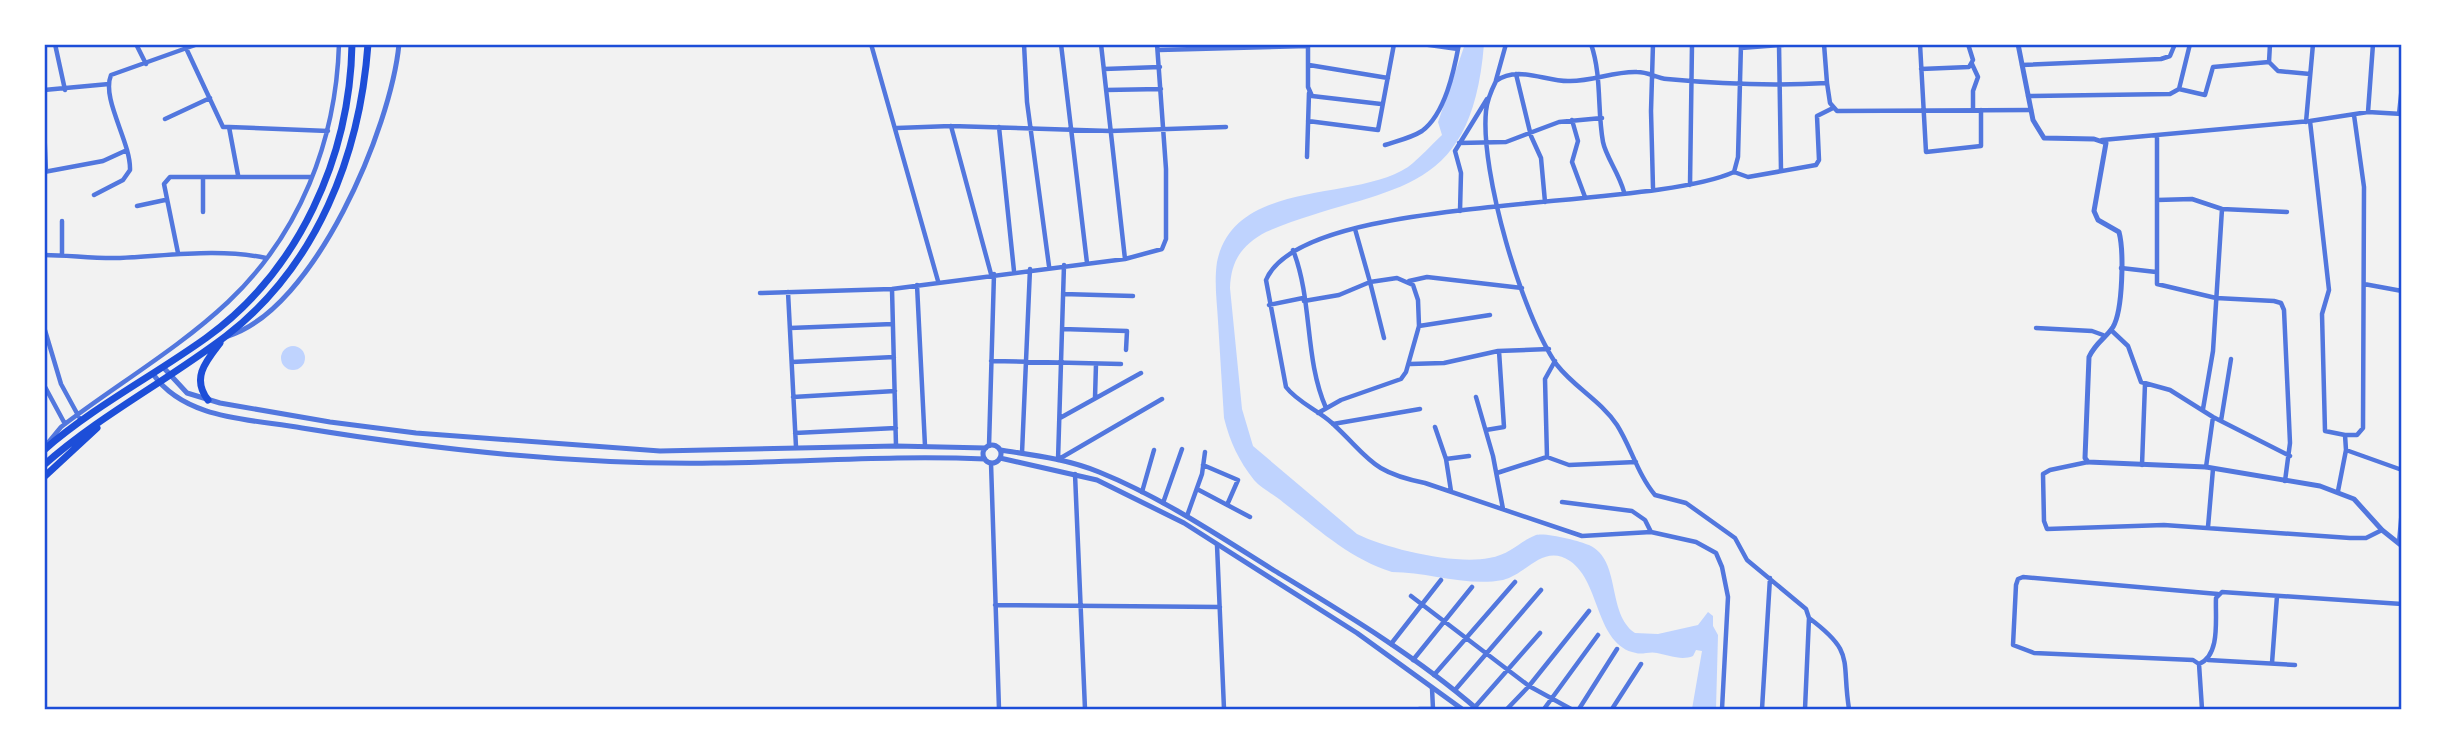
<svg xmlns="http://www.w3.org/2000/svg" width="2446" height="753" font-family="'Work Sans',sans-serif">
<style>
.water{fill:#bfd3fe}
.lines{fill:none;stroke-linecap:round;stroke-linejoin:round}
.minor{stroke:#5277de;stroke-width:4.5}
.tertiary{stroke:#5277de;stroke-width:5}
.primary{stroke:#1d4ed8;stroke-width:7}
.neatline{fill:none;stroke:#1d4ed8;stroke-width:2.5}
</style>
<rect width="100%" height="100%" fill="#f2f2f2"/>
<path class="water" d="M1465,44h19c-13,162 -100,138 -218,188 -24,13 -35,28 -36,56l12,121 11,37 104,88c30,15 99,31 132,24 23,-4 29,-16 47,-23 9,-3 44,6 53,10 33,15 17,68 46,88l23,1 40,-9 10,-13 5,4v10l5,9 -2,74h-24l10,-58 -6,-1 -3,6c-12,5 -24,-1 -36,-3 -7,-2 -15,2 -21,0 -41,-8 -35,-71 -66,-92 -27,-18 -44,14 -67,19 -36,7 -75,-8 -111,-8 -42,-13 -74,-43 -108,-69 -9,-8 -22,-14 -30,-23 -15,-19 -24,-38 -30,-62 -2,-32 -4,-64 -6,-97 -1,-19 -4,-39 -1,-59 17,-84 139,-60 191,-95 12,-9 23,-22 34,-32l-4,-13z
M281 358a12 12 0 1 1 24 0a12 12 0 1 1-24 0Z"/>
<g class="lines">
<path class="minor" d="M55,44l10,46
M136,44l10,20
M871,44l67,237
M1024,44l3,58 22,164
M1061,44l26,219
M1101,44l24,215
M1422,44l36,5
M1591,44c11,32 6,65 12,98 3,15 16,31 21,50
M1653,44l-2,67 2,77
M1779,44l2,127
M1824,44l3,39
M1920,44l6,108 55,-6v-36
M1308,46v41l4,9 69,8
M186,48l37,79h6l9,48
M1741,48l54,-4
M1159,50l149,-4
M2269,62l9,9 32,3
M1972,64l6,13 -5,14v19
M1309,65l79,13
M2022,65l139,-6 9,-3 5,-12
M1104,69l56,-2
M1921,69l48,-2 4,-7 -5,-16
M1516,74l15,62 10,22 4,44
M1496,80l10,-36
M2179,89l26,6 8,-28 56,-5 1,-18
M44,90l65,-6
M1106,90l55,-1
M2028,96l142,-2 9,-5 11,-45
M2368,112l5,-68
M2399,114l3,-28
M165,119l45,-21
M1572,120l6,21 -6,21 13,35
M1308,121l70,9 16,-86
M2310,121l19,169 -7,24 3,117 20,4
M2306,122l7,-78
M44,125l2,47
M951,126l40,148
M229,127l99,4
M999,127l15,144
M897,128l54,-2 159,5 116,-4
M2157,136v148l59,14 58,3 7,2 3,7 6,133 -5,38
M2102,140l208,-19 58,-9 34,2
M1459,143l47,-1 53,-20 43,-4
M1385,145c12,-4 26,-7 37,-14 23,-17 32,-60 37,-87
M1307,157l2,-64
M44,172l59,-11 24,-11
M1734,172l14,5 68,-12 3,-5 -2,-44 16,-8
M203,177v35
M1690,185l2,-141
M94,195l29,-15 7,-10c1,-28 -29,-71 -19,-95l87,-31
M2157,200l35,-1 30,10 65,3
M137,206l28,-6
M1460,211l1,-38 -6,-22 32,-52
M62,221v34
M1293,250c20,51 11,108 33,158
M178,253l-14,-69 6,-7h142
M44,255c25,0 50,4 76,3 47,-2 99,-10 146,0
M2121,268l35,4
M1409,281l18,-4 95,11
M2364,284l38,7
M917,285l8,161
M892,289l4,157
M788,292l8,155
M760,293l132,-4 233,-30 37,-10 4,-10v-70l-9,-125
M1063,294l70,2
M1304,301l35,-6 31,-13 14,56
M1269,305l34,-7
M1419,326l71,-11
M44,327l17,57 18,33
M790,328l103,-4
M2036,328l56,3 11,4
M1062,329l65,2 -1,19
M2111,330l17,16 13,36 29,8 43,27 77,39
M991,361l130,3
M792,362l102,-5
M1410,364l34,-1 54,-12 51,-2
M44,385l21,39
M793,397l102,-6
M1476,397l17,59 10,53
M1095,398l1,-34
M2203,409l10,-58 9,-142
M1318,413l23,-13 60,-21 5,-7 13,-46 -1,-26 -5,-15 -16,-7 -27,4 -15,-53
M1060,418l81,-45
M2221,421l10,-62
M1333,424l87,-15
M1435,427l11,32 5,32
M1486,430l18,-3 -5,-76
M795,433l101,-5
M47,444l14,-17c55,-42 117,-78 167,-125 72,-68 108,-161 111,-258
M989,446l5,-172
M2346,450l56,20
M1022,453l8,-184
M1547,457l22,8 67,-3
M1059,459l103,-60
M1446,459l23,-3
M1058,460l6,-195
M2088,462l-38,8 -7,4 1,47 3,8 117,-4 186,13h16l16,-8
M991,463l8,246
M1203,465l35,15 -11,25
M2142,465l3,-81
M2206,467l7,-50
M1497,473l50,-16 -2,-78 10,-18
M1075,474l10,235
M1197,489l53,28
M2338,491l8,-41 -1,-15h12l6,-7 1,-241 -10,-72
M1142,492l12,-42
M1562,502l70,9 13,9 6,12
M1163,503l19,-54
M1187,516l15,-42 3,-22
M2208,527l5,-58
M2399,543l3,-34
M1217,545l7,164
M1411,596l118,90 42,23
M995,605l225,2
M1809,618c47,35 32,41 40,91
M1391,644l50,-64
M1413,660l59,-73
M2208,660l87,5
M2272,663l5,-67
M2199,664c22,-9 16,-46 17,-66l6,-6 180,12
M1434,675l81,-93
M1432,688l1,21
M1455,690l86,-100
M1475,707l65,-74
M1419,709h14
M1507,709l22,-23 60,-75
M1544,709l54,-74
M1579,709l38,-60
M1612,709l29,-45
M1722,709l6,-112 -6,-30 -6,-14 -20,-11 -45,-10 -69,4 -157,-53c-55,-11 -55,-25 -93,-60 -14,-13 -35,-21 -46,-36l-20,-107c37,-88 379,-68 468,-108l4,-15 3,-113
M1762,709l8,-131
M1805,709l4,-91 -3,-9 -59,-49 -12,-22 -49,-35 -31,-8c-17,-20 -24,-48 -38,-70 -16,-24 -43,-38 -60,-60 -35,-50 -77,-193 -71,-254 1,-10 5,-20 10,-30 21,-16 48,0 72,0 23,1 46,-10 69,-9 12,0 19,6 30,7 53,5 107,7 160,4l3,20 7,8 194,-1
M2202,709l-3,-45 -6,-4 -159,-7 -21,-8 3,-60 2,-6 5,-2 195,17"/>
<path class="tertiary" d="M2018,44l15,76 11,18 50,1 12,4 -12,68 4,9 21,12c5,19 4,78 -6,95 -7,11 -17,15 -24,30l-4,101 3,4 118,5 114,19 34,13 28,31 20,16
M228,336c87,-27 163,-208 171,-292
M163,367l24,26 33,10 110,19 86,11 244,18 236,-5 90,2
M153,374c32,46 98,45 149,54 135,22 275,37 412,35 91,-1 180,-8 271,-4
M983 454a9 9 0 1 1 18 0a9 9 0 1 1-18 0Z
M1000,450c33,5 68,9 99,22 62,25 120,64 176,99 69,42 141,85 202,138
M1000,458l97,22 87,43 173,110 105,76"/>
<path class="primary" d="M208,400c-17,-22 -2,-39 12,-57
M44,450c49,-43 109,-74 162,-112 93,-67 144,-181 146,-294
M44,465c55,-49 123,-84 182,-129 91,-70 134,-181 142,-292
M44,477l53,-49"/>
</g>
<rect width="2446" height="753" fill="none" stroke="#ffffff" stroke-width="91"/>
<rect x="46" y="46" width="2354" height="662" class="neatline"/>
</svg>
